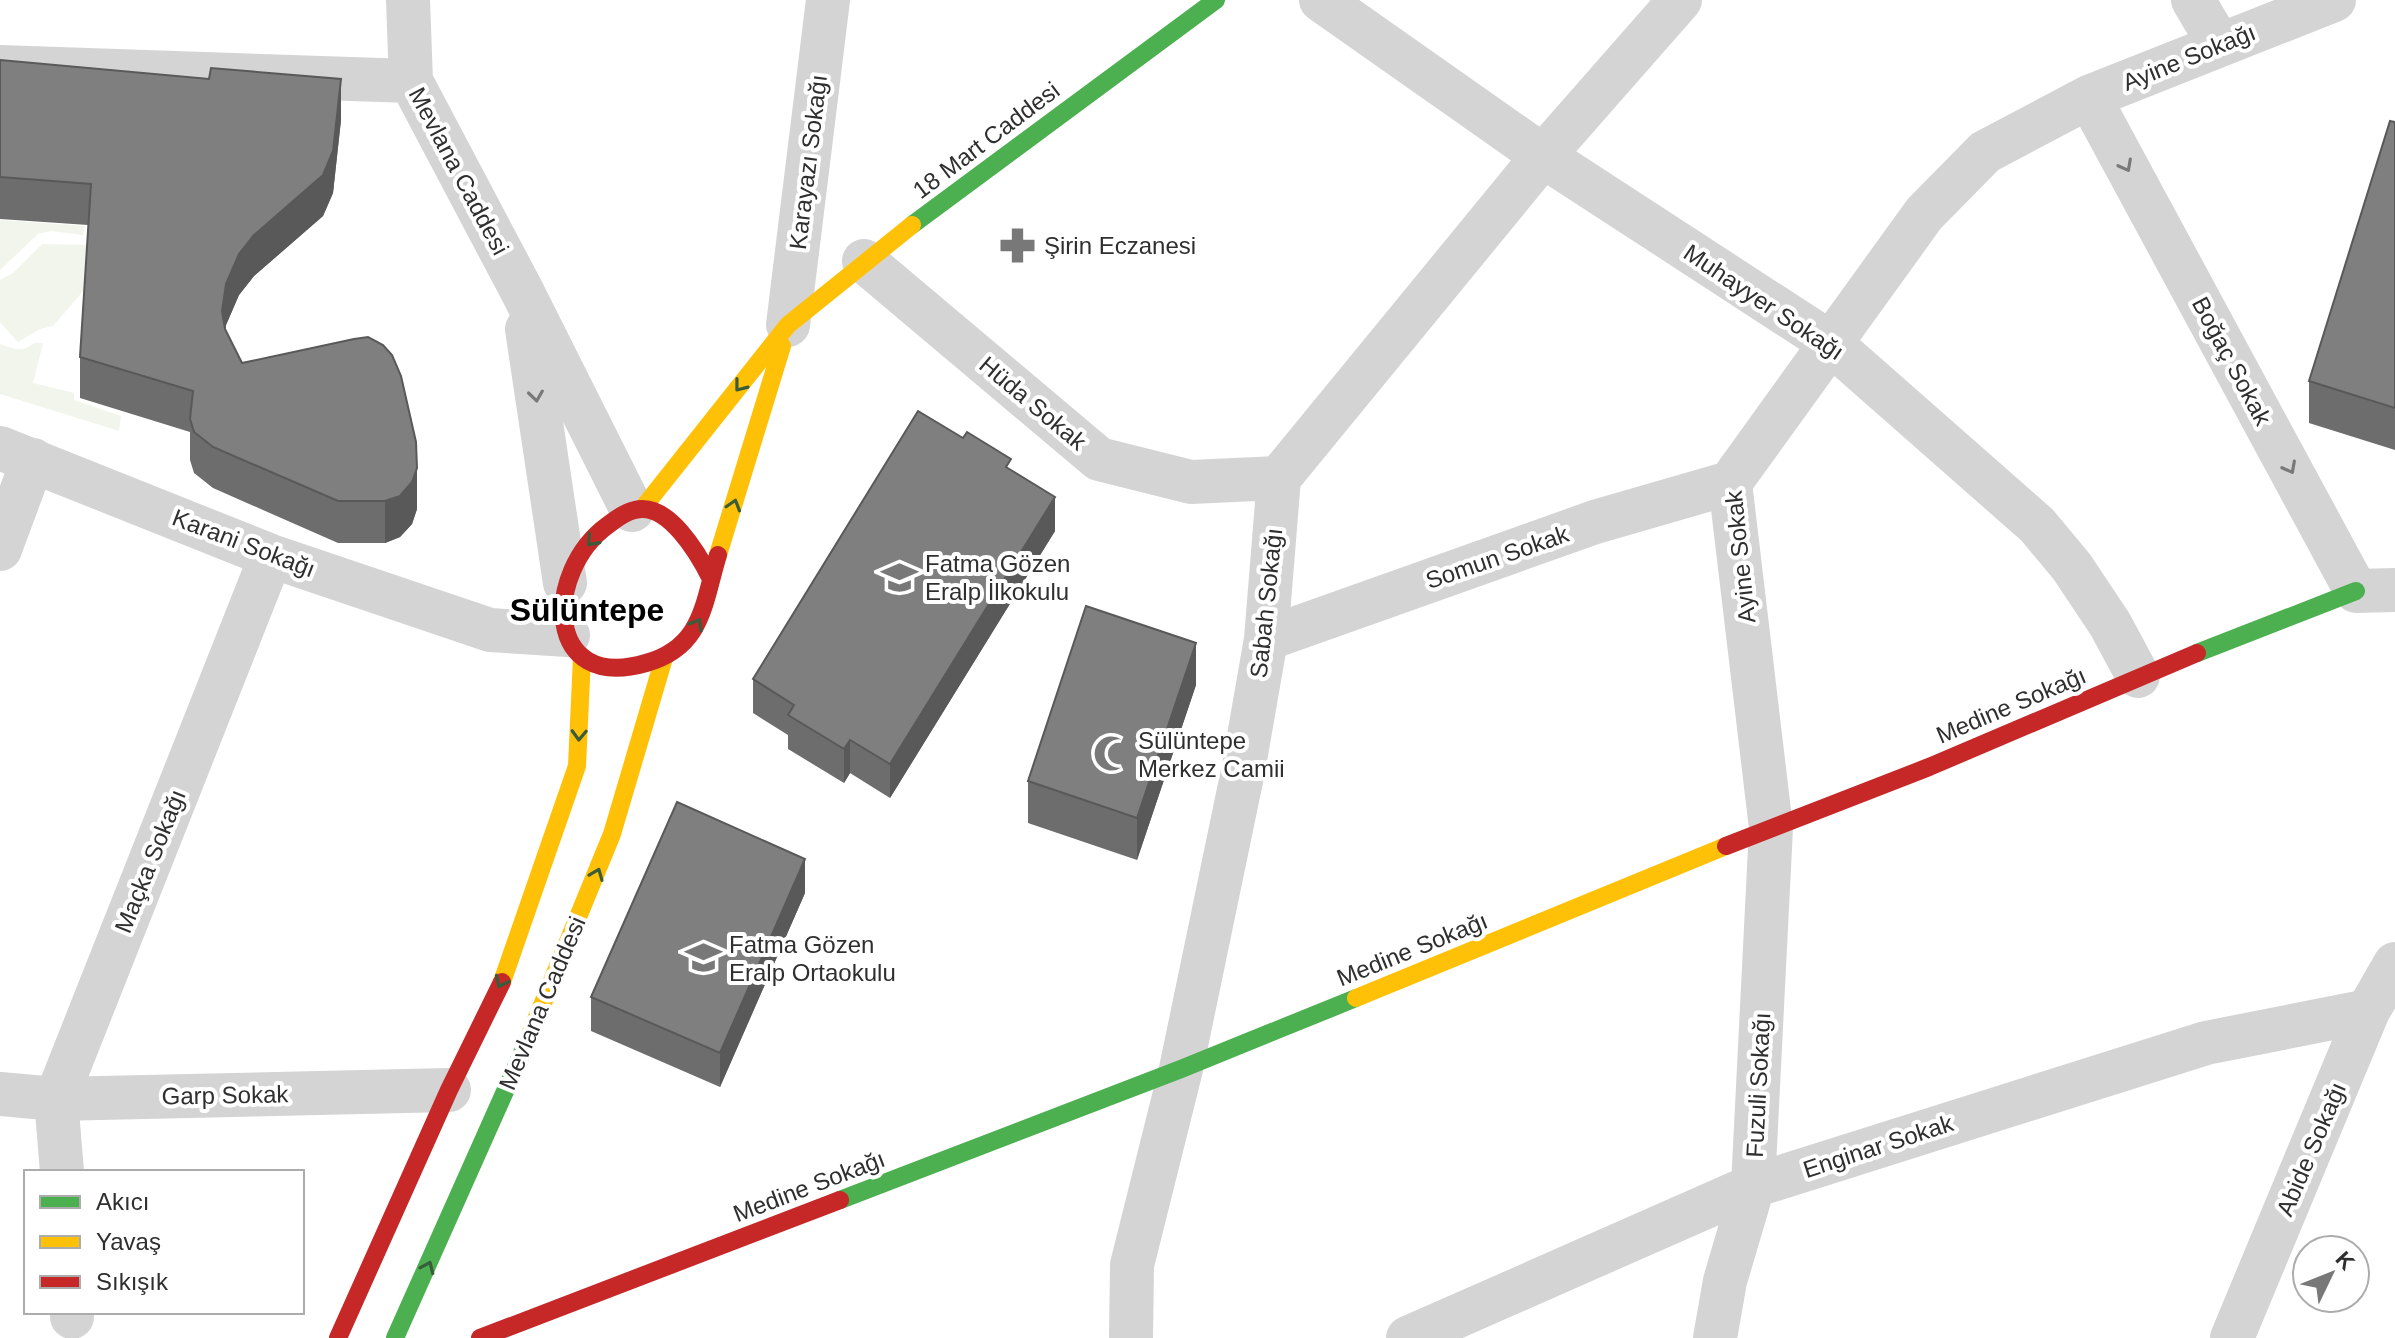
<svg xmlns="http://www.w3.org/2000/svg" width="2395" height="1338" font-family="Helvetica,sans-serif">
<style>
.green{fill:#f1f5ec}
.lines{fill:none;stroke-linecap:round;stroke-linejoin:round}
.street{stroke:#d4d4d4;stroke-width:44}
.fast{stroke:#4caf50;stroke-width:18}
.slow{stroke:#ffc107;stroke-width:18}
.jam{stroke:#c62828;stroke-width:18}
.wall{fill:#6d6d6d}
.shaded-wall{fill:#595959}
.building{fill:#7f7f7f;stroke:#595959;stroke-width:2}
.oneway{stroke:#797979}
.oneway2{stroke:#395c3b}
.labels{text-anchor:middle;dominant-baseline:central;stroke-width:8;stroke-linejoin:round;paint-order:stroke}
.street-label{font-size:24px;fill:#2f2f2f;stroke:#fff}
.poi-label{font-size:24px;fill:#2f2f2f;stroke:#fff;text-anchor:start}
.district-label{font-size:32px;font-weight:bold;fill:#000;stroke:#fff}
</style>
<rect width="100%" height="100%" fill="#fff"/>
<path class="green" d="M0,220l85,6 -2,9 -32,-4 -13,3 -38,36z
M42,244l45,1 -3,45 -31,36 -13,3 -22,13 -18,-20v-42l13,-7z
M34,343h9l-10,40 41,10v7l47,16 -2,15 -119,-37v-50c13,5 23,9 34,-1z"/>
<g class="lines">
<path class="street" d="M408,0l3,81 111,210 110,219
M1321,0l222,156 286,186 208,183 35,42 38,57 28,52
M2193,0l26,44
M0,67l411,14
M2089,97l267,494 39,-1
M864,261l235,198 92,23 88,-4
M788,325l40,-325
M527,329l38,254
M0,448l271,108 219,74 78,5
M0,549l33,-89
M1266,639l329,-117 135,-39
M0,1094l56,5 393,-9
M62,1172l-6,-73 215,-543
M72,1312v5
M1131,1338l1,-73 49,-196 62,-298 23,-132 13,-161 264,-322 137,-156
M1408,1338l345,-152 453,-143 162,-32
M1715,1338l10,-57 28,-95 18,-358 -41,-345 194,-269 61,-62 104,-55 245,-97
M2232,1338l136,-327 27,-47"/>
<path class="fast" d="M912,225l304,-225
M2197,653l159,-62
M840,1200l341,-131 175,-71
M395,1338l132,-296"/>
<path class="slow" d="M642,509l146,-184 124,-100
M718,555l64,-209
M502,982l75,-216 5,-109
M1356,998l370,-152
M527,1042l85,-208 52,-176"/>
<path class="jam" d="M711,579c-12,-24 -43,-78 -76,-69 -10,2 -19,9 -27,15 -65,47 -64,168 38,138 57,-16 57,-59 72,-108
M1726,846l203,-79 268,-114
M338,1338l111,-248 53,-108
M480,1338l360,-138"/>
</g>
<path class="wall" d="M0,60l341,60 -8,73 -10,23 -69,60 -15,19 -13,30 -1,5 17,33 175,146 -5,15 -12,13 -15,6h-47l-125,-55 -19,-15 -4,-13v-28l-110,-34v-41l8,-132 -88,-6z
M2395,122v328l-86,-27v-42z
M1011,470l44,61 -165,267 -40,-25 -6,10 -56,-34v-14l-35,-22v-34z
M1196,685l-59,175 -109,-37v-42z
M805,893l-85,194 -129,-56v-34z"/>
<path class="shaded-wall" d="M341,79v41l-8,73 -10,23 -69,60 -15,19 -13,30 -4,27v-41l4,-27 13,-30z
M417,468v41l-5,15 -12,13 -15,6v-42z
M1055,497v34l-165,267v-34z
M1196,643v42l-59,175v-42z
M850,740v33l-6,10v-34z
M805,859v34l-85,194v-34z"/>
<path class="building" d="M0,60l209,19 2,-11 130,11 -8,72 -10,24 -69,60 -15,19 -13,30 -4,27 3,18 17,34 112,-24 14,-2 15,8 9,10 9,21 15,66 1,26 -5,14 -12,14 -15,5h-47l-125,-54 -19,-15 -4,-13 3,-28 -113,-34 11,-173 -91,-7z
M2390,121l5,1v286l-86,-27z
M918,411l45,27 4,-6 44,27 -5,8 49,30 -165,267 -40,-24 -6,9 -56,-34 6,-10 -41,-26z
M1086,606l110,37 -59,175 -109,-37z
M677,802l128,57 -85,194 -129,-56z"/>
<defs><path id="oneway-chevron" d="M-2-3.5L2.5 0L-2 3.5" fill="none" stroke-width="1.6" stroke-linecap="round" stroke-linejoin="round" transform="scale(2)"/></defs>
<g class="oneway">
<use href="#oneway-chevron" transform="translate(2126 166) rotate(62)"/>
<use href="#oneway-chevron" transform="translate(536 396) rotate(82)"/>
<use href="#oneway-chevron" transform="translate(2290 468) rotate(62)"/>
</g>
<g class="oneway2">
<use href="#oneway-chevron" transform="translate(740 386) rotate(128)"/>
<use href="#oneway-chevron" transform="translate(734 505) rotate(-73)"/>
<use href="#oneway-chevron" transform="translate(592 541) rotate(131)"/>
<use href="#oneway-chevron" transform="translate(697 624) rotate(-60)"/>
<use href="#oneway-chevron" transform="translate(579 735) rotate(92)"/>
<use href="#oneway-chevron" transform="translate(597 874) rotate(-68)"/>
<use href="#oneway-chevron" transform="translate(501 982) rotate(116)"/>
<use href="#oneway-chevron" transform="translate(428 1267) rotate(-66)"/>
</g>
<defs>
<symbol id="pharmacy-bare" viewBox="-9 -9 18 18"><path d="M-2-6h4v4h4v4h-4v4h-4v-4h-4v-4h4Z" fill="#787878" stroke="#fff" stroke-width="2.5" paint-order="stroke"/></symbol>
<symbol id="school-bare" viewBox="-9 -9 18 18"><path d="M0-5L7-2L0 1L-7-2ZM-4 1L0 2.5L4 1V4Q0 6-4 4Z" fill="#787878" stroke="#fff" stroke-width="2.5" paint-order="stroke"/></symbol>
<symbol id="mosque-bare" viewBox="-9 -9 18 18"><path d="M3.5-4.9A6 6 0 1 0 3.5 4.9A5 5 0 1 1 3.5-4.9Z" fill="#787878" stroke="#fff" stroke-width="2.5" paint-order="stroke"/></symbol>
</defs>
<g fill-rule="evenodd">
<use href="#pharmacy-bare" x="992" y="220" width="51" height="51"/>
<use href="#school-bare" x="874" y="552" width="51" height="51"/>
<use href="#mosque-bare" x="1086" y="728" width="51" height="51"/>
<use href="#school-bare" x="678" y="932" width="51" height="51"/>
</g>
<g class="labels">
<g class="street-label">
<text transform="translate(2189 57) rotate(-22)">Ayine Sokağı</text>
<text transform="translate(986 140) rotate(-37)">18 Mart Caddesi</text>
<text transform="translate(808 162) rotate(-83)">Karayazı Sokağı</text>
<text transform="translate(459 171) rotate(62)">Mevlana Caddesi</text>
<text transform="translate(1764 302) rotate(34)">Muhayyer Sokağı</text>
<text transform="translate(2232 361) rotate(62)">Boğaç Sokak</text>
<text transform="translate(1033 403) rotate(40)">Hüda Sokak</text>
<text transform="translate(244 543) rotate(21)">Karani Sokağı</text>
<text transform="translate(1497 557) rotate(-19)">Somun Sokak</text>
<text transform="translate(1740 557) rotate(-96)">Ayine Sokak</text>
<text transform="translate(1266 603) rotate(-84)">Sabah Sokağı</text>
<text transform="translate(2011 705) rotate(-23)">Medine Sokağı</text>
<text transform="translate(150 861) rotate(-68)">Maçka Sokağı</text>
<text transform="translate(1412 949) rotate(-22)">Medine Sokağı</text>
<text transform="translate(542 1003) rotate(-67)">Mevlana Caddesi</text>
<text transform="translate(1758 1085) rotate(-87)">Fuzuli Sokağı</text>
<text transform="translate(225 1095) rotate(-1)">Garp Sokak</text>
<text transform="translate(1878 1146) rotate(-18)">Enginar Sokak</text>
<text transform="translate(2311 1149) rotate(-67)">Abide Sokağı</text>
<text transform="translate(809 1186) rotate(-21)">Medine Sokağı</text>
</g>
<g class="poi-label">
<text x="1044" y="245">Şirin Eczanesi</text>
<text x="925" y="563">Fatma Gözen<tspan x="925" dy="28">Eralp İlkokulu</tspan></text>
<text x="1138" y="740">Sülüntepe<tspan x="1138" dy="28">Merkez Camii</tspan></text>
<text x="729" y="944">Fatma Gözen<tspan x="729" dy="28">Eralp Ortaokulu</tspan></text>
</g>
<g class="district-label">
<text x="587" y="610">Sülüntepe</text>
</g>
</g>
<rect x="24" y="1170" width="280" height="144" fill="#ffffff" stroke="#acacac" stroke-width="2"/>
<rect x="40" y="1196" width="40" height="12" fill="#4caf50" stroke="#acacac" stroke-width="2"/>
<text x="96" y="1210" font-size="24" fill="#2f2f2f">Akıcı</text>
<rect x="40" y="1236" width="40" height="12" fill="#ffc107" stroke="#acacac" stroke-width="2"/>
<text x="96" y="1250" font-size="24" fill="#2f2f2f">Yavaş</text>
<rect x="40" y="1276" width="40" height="12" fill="#c62828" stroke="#acacac" stroke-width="2"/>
<text x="96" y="1290" font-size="24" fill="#2f2f2f">Sıkışık</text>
<g transform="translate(2331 1274) rotate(47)"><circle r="38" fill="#ffffff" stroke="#acacac" stroke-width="2"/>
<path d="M0-6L14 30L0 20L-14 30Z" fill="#787878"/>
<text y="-12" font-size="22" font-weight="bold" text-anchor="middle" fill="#2f2f2f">K</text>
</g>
</svg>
